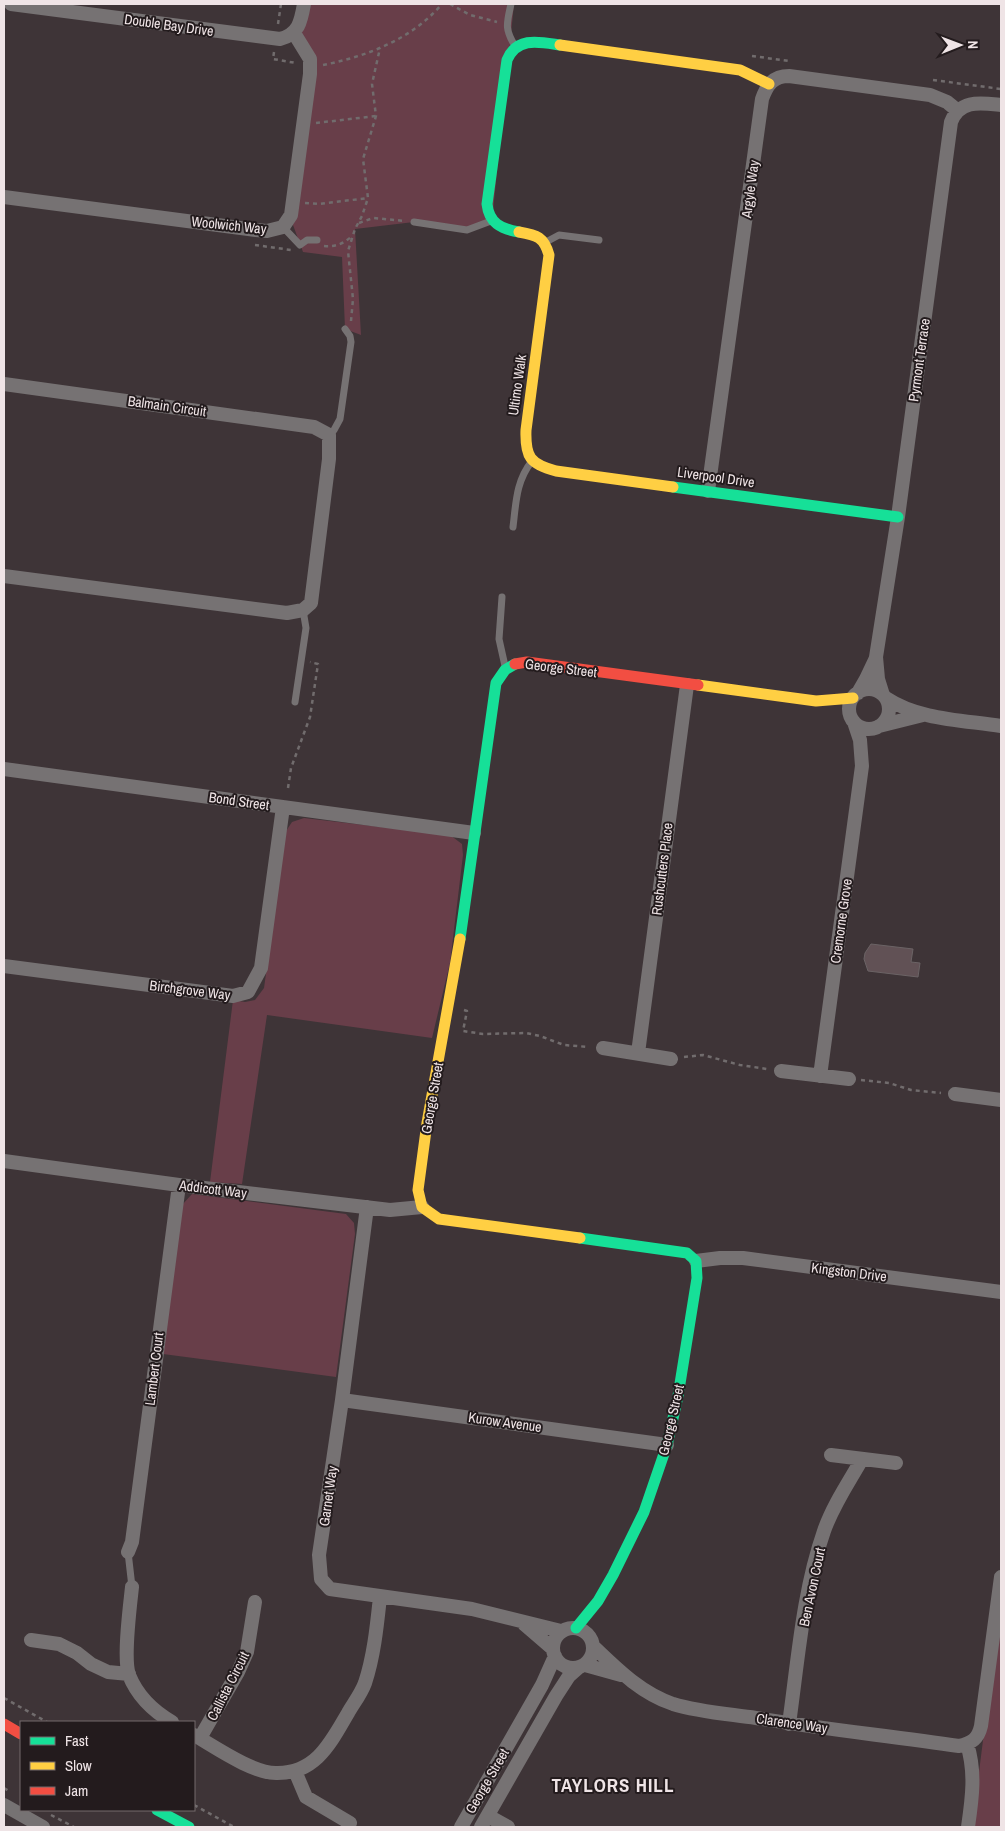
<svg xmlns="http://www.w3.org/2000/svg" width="1005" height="1831" font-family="'Archivo Narrow',sans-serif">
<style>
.green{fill:#683e49}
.building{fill:#615155;stroke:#6b6365}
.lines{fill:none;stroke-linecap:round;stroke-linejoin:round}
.path{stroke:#716c6d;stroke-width:2.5;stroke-dasharray:4 4;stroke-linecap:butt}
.lane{stroke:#767273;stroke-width:7}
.street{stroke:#767273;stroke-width:14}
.fast{stroke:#16e098;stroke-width:11}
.slow{stroke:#ffcf43;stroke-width:11}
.jam{stroke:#f24e42;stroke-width:11}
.labels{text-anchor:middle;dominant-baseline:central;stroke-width:4;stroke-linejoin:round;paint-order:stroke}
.street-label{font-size:14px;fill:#efe4e6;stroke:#231b1d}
.district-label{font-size:19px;font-weight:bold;letter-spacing:1px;fill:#efe4e6;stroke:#231b1d}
</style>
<rect width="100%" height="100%" fill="#3e3437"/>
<path class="green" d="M300,4h214l-22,217 -25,9 -53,-8 -59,7 6,106 -16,-6 -3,-72 -39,-5 -10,-27 10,-72 7,-79 -16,-41z
M304,818l146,17 12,9 1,11 -13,108 -18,75 -165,-23 -25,169 -32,-2 23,-182 12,2 10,-2 9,-12 22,-157 6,-9z
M192,1194l154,20 8,9 1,11 -19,143 -173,-23 19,-149z
M1001,1599v228h-29z"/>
<path class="building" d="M871,944l42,5 -2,13 9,1 -2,14 -50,-6 -4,-12 1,-6z"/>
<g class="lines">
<path class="path" d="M450,4l20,11 27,7
M278,24l3,-20
M274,52l-1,7 23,4
M752,56l37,5
M323,65c45,-9 89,-26 119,-61
M933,80l68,9
M316,123l60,-7
M305,203l14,1 49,-6
M359,223l14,-5 32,3
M255,245l36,5
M324,246c11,1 19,-2 27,-9
M351,321l2,-22 -5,-48 7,-22 7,-13 6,-18 -5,-39 13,-43 -4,-32 8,-36
M288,788l3,-20 19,-51 8,-53 -8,-2
M464,1010l3,1 -4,20 20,3 43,-1 14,3 24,9 25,2
M684,1057l19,-2 37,10 27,4
M861,1080l28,3 22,7 30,3
M4,1698l43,24
M4,1788l5,3
M194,1805l40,22
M51,1815l23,12"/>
<path class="lane" d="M511,4c-4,19 -7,24 4,42
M414,222l53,8 24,-9
M283,227l17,18 7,-5h10
M546,242l13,-7 40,5
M329,435l5,-5 6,-11 11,-77 -1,-6 -5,-7
M513,527c3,-24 3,-46 19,-66
M502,597l-3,42 6,27
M295,702l11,-74 -3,-18
M128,1552l4,35"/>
<path class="street" d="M11,4l269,35c19,-5 21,-18 24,-35
M4,197l252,33 11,1 16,-4 8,-12 19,-141v-15l-16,-26
M4,384l310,43 15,8v24l-18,144 -8,7 -16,3 -283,-37
M708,491l54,-392c5,-14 11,-23 27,-23l141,19 17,7 11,9
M849 709a20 20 0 1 1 40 0a20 20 0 1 1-40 0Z
M858,693l8,-14 10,-21
M883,695l-5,-16 -2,-22 22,-140 53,-395c9,-23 30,-19 50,-17
M886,698c33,22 77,22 115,28
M879,726l44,-11
M4,769l470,64
M4,966l229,30 15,-4 13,-24 22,-161
M603,1048l68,11
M638,1053l49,-368
M781,1071l68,8
M820,1076l42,-310 -2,-26 -6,-18
M955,1094l46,6
M4,1161l175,24 211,25 32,-3
M367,1207l-25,193 -23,155 2,24 9,10 142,20 89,22
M696,1261l24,-3h23l258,34
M342,1400l325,45
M831,1455l65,8
M128,1552l4,-10 47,-357
M132,1587c-2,19 -9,72 -3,88 8,20 24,36 43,47
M524,1624l29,25
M553 1648a20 20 0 1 1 40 0a20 20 0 1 1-40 0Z
M31,1640l28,4 18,9 14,11 17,8 21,2
M594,1647c24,23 47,46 79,57 26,8 56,10 83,14 67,11 135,18 203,28 13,-3 19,-7 22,-20l20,-149
M585,1665l36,10
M789,1724c9,-64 14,-133 35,-193 9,-26 25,-49 38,-72
M194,1735c21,12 58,38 82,38 40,1 55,-31 72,-60 5,-9 13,-19 17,-30 9,-27 12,-58 15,-86
M200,1738l38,-66 9,-20 8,-50
M967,1744c9,28 5,55 1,83
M295,1771l11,26 44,26
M4,1805l39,22
M488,1816l20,11
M461,1827l81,-142 13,-29
M481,1827l75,-131 13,-20 9,-8"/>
<path class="fast" d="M519,232c-18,-3 -30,-9 -32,-28l20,-144c10,-24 33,-18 53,-15
M673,487l225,30
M460,939l36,-256 9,-13 10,-6
M576,1628l22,-27 15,-26 31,-63 23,-67 11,-49 19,-118 -1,-17 -9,-8 -107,-15
M157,1810l32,17"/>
<path class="slow" d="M560,45l180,25 29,14
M519,232c18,3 25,5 30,23l-23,175c-1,27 4,34 30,41l117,16
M698,685l118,16 37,-3
M460,939l-33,184 -9,67 4,17 17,12 141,19"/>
<path class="jam" d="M515,664l12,-2 171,23
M4,1724l17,10"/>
</g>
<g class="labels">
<g class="street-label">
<text transform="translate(169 25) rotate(8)">Double Bay Drive</text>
<text transform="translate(750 189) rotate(-82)">Argyle Way</text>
<text transform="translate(229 225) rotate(6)">Woolwich Way</text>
<text transform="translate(919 360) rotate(-82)">Pyrmont Terrace</text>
<text transform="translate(517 385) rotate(-82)">Ultimo Walk</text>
<text transform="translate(167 406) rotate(8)">Balmain Circuit</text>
<text transform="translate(716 477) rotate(8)">Liverpool Drive</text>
<text transform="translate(561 668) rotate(7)">George Street</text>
<text transform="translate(239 801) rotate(8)">Bond Street</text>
<text transform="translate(662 869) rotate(-83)">Rushcutters Place</text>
<text transform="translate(841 921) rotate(-82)">Cremorne Grove</text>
<text transform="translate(190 990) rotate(7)">Birchgrove Way</text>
<text transform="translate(432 1098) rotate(-80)">George Street</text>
<text transform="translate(213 1189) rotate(7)">Addicott Way</text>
<text transform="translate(849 1272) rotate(7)">Kingston Drive</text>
<text transform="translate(154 1369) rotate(-83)">Lambert Court</text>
<text transform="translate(671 1420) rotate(-77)">George Street</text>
<text transform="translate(505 1422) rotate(8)">Kurow Avenue</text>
<text transform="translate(328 1496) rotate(-82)">Garnet Way</text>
<text transform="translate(812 1587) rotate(-78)">Ben Avon Court</text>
<text transform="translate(228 1686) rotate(-63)">Callista Circuit</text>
<text transform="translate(792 1723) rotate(8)">Clarence Way</text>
<text transform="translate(487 1781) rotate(-60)">George Street</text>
</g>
<g class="district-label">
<text x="613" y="1785">TAYLORS HILL</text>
</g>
</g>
<rect width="1005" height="1831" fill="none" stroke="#efe4e6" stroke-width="10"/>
<rect x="20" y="1721" width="175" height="90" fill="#231b1d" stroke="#756b6d"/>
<rect x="30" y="1737" width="25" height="8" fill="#16e098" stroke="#756b6d"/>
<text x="65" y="1746" font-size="15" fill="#efe4e6">Fast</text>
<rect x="30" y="1762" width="25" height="8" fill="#ffcf43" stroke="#756b6d"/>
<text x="65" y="1771" font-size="15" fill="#efe4e6">Slow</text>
<rect x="30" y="1787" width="25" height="8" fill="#f24e42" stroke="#756b6d"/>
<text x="65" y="1796" font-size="15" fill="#efe4e6">Jam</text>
<g transform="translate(960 45) rotate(89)" stroke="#231b1d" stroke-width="4" paint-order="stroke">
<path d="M0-4L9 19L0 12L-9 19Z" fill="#efe4e6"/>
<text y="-8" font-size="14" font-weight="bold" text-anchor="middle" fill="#efe4e6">N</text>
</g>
</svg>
